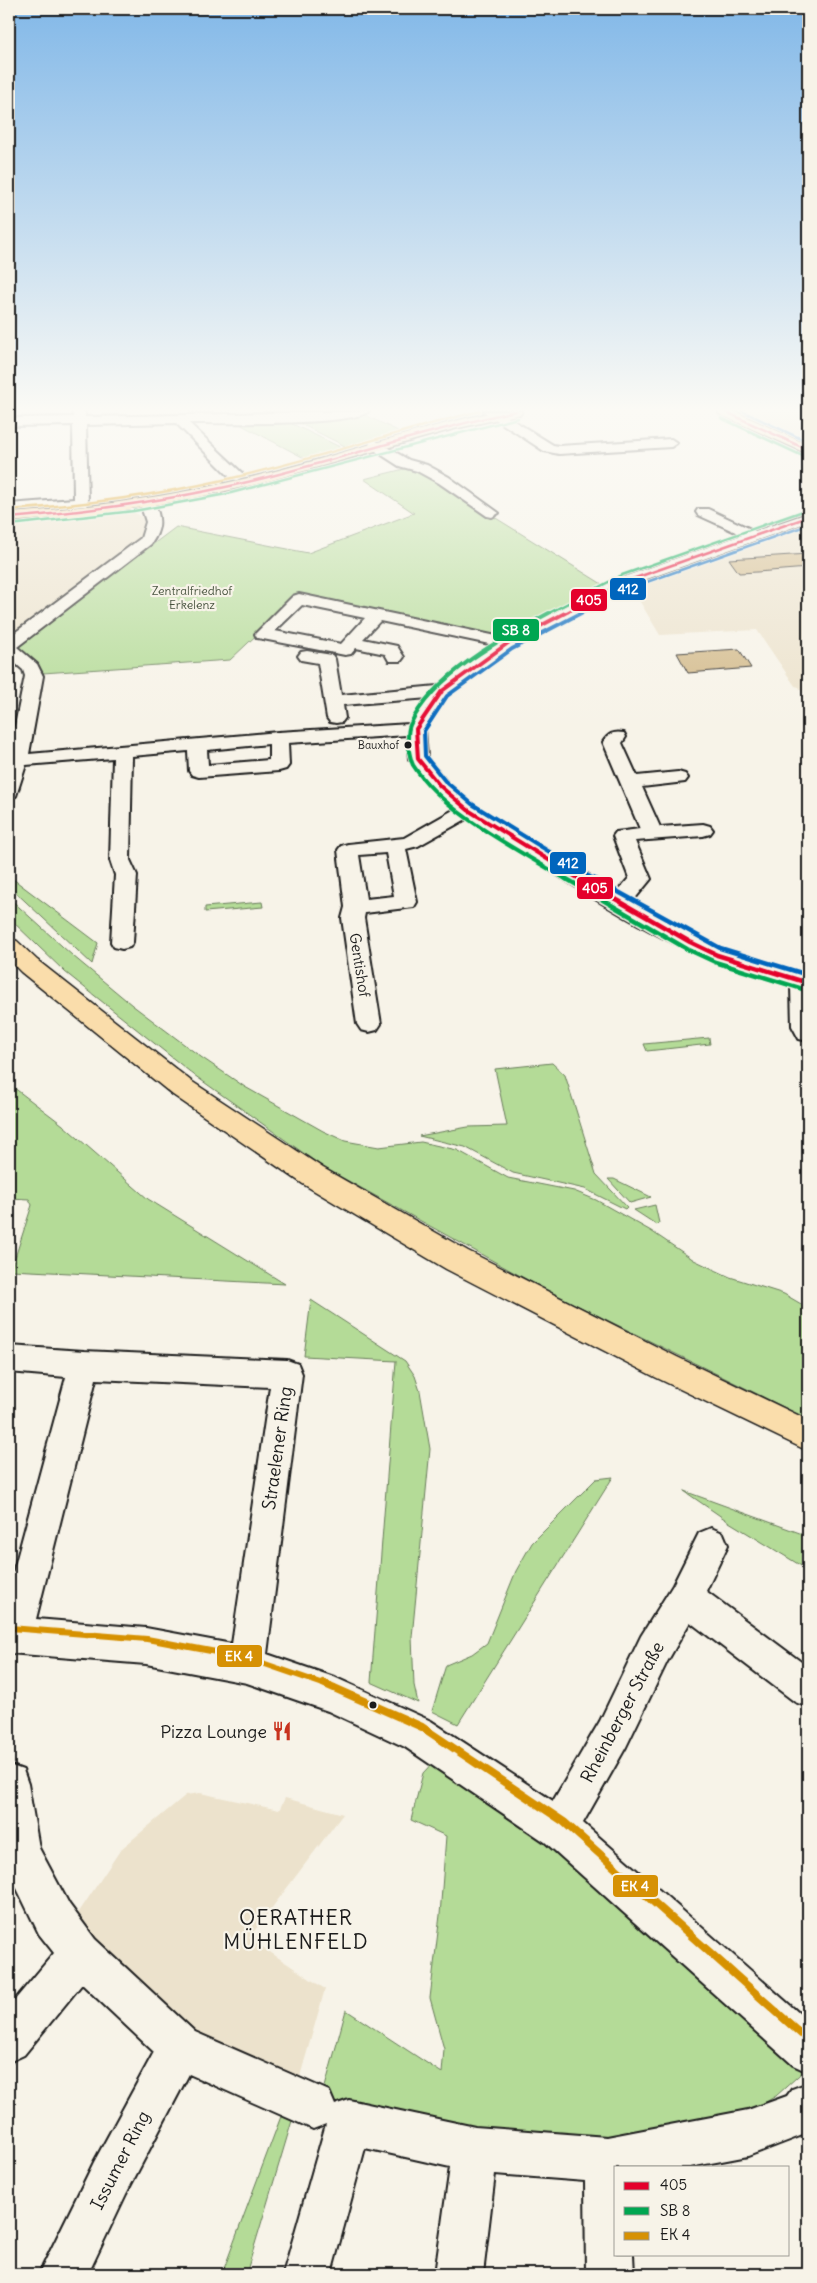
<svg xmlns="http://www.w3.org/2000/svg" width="817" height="2283" font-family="Delius,sans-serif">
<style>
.built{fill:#ece2cc}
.green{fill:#b4db97;stroke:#687c5a}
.building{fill:#d2b989;stroke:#1c1c1c}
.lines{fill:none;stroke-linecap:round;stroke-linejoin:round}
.minor-casing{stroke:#1c1c1c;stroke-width:4}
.major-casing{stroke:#1c1c1c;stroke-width:3}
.minor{fill:#f7f3e8;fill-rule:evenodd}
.major{fill:#faddab;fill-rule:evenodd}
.bus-1-far2-casing{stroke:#f7f3e8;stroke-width:4.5}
.bus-1-far1-casing{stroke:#f7f3e8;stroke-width:6}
.bus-1-casing{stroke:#f7f3e8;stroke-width:8}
.bus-2-far2-casing{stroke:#f7f3e8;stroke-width:4.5}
.bus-2-far1-casing{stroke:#f7f3e8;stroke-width:6}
.bus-2-casing{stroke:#f7f3e8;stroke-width:8}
.bus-3-far2-casing{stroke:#f7f3e8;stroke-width:4.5}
.bus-3-far1-casing{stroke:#f7f3e8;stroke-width:10}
.bus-3-casing{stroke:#f7f3e8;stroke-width:12}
.bus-4-far2-casing{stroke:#f7f3e8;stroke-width:4.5}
.bus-4-far1-casing{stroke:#f7f3e8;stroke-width:6}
.bus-4-casing{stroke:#f7f3e8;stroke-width:8}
.bus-1-far2{stroke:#e4002b;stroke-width:2.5}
.bus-1-far1{stroke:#e4002b;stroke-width:4}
.bus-1{stroke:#e4002b;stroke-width:4.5}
.bus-2-far2{stroke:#00a651;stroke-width:2.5}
.bus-2-far1{stroke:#00a651;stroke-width:4}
.bus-2{stroke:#00a651;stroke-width:4.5}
.bus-3-far2{stroke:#d69104;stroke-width:2.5}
.bus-3-far1{stroke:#d69104;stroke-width:6}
.bus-3{stroke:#d69104;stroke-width:8}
.bus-4-far2{stroke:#0065bd;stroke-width:2.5}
.bus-4-far1{stroke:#0065bd;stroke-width:4}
.bus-4{stroke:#0065bd;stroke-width:4.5}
.bus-dot{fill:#1c1c1c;stroke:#f7f3e8;stroke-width:2}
.labels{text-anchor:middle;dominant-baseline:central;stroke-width:4.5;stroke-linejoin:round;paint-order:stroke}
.far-bus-label{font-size:11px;fill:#1c1c1c;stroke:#f7f3e8;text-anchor:end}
.far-park-label{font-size:12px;fill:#4a5541;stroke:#f7f3e8}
.street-label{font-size:15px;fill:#1c1c1c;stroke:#f7f3e8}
.near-street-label{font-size:18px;fill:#1c1c1c;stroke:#f7f3e8}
.near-poi-label{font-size:18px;fill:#1c1c1c;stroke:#f7f3e8;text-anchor:end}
.near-quarter-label{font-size:21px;letter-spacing:1px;fill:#1c1c1c;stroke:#f7f3e8}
.line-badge{stroke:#f7f3e8;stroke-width:2}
.badge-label{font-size:14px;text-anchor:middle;font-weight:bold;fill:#fff}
</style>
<rect width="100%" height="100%" fill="#f7f3e8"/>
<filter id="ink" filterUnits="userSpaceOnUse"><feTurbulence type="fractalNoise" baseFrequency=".02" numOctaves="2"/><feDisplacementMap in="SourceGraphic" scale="10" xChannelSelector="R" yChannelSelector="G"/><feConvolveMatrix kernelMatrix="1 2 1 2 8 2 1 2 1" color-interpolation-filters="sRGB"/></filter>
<g filter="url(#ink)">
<path class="built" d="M735,411h73v32z
M132,511l12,7 3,6 -4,15 -134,104v-121z
M808,524v176l-9,-13 -4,-1 -38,-56 -97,5 -29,-48z
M200,1793l79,17 6,-12 58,16 -94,124 76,51 -28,98 -102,-54 -55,-49 -65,-66 46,-69 65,-54z"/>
<path class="green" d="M363,414l39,19 -53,15 -54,-27z
M232,420h52l60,29 -36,11z
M408,468l9,1 185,115 -101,53 -202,-42 -69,65 -187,13 -28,-25 161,-121 132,26 106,-40 -50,-34z
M9,876l89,67 -6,21 -83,-78z
M9,898l64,58 59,49 69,52 44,30 78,44 22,10 34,6 42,-5 36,8 51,28 66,13 22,9 55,31 43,29 36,17 54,17 24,14v111l-264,-130 -221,-122 -129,-92 -129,-103 -56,-54z
M262,902l1,5 -58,5v-5z
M709,1038l1,6 -63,7 -3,-7z
M552,1063l13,12 31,99 31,33 -2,2 -40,-20 -72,-16 -48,-26 -46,-11 49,-9 39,-1 -12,-57z
M9,1084l54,41 85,74 137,85 -274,-14 21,-65 -3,-6 -20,-1z
M608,1179h6l37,18 -21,6z
M655,1205l4,18 -2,2 -23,-15z
M311,1300l94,61 10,15 5,15 10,58 -18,188 2,48 4,18 -47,-21 25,-321 -92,-5z
M613,1477l-155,247 -26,-13 14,-46 26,-11 15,-11 29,-72 16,-28 64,-64z
M684,1491l124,45v34l-79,-48z
M436,1759l95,63 276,246 -31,28 -54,32 -90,17 -223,-19 -87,-28 24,-88 96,63 2,-24 -14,-51 10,-83 6,-79 -35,-16 12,-47z
M283,2111l11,3 -48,160h-24z"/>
<path class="building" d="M808,554v14l-51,4 -18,1 -10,-14z
M739,649l12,19 -63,5 -11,-20z"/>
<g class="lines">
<defs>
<path id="minor" d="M73,411h12v6l284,-6c-13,15 -153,12 -180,12l53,50 2,3 -7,4 -5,-1 -56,-56 -90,2 2,78 -2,3 -77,6v-8l65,-5 -1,-74 -64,1v-8l64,-1z
M483,411h15l55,34 6,1 112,-7 6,4 -6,4 -112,7 -15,-3z
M376,441l33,19 18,5 22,12 50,36 -7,4 -5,-1 -48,-33 -22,-12 -18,-5 -28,-18 -2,-3 2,-3z
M147,499l7,4c8,16 7,27 -3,41l-134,103 20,17 6,12 -14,78 249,-22 132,-8 19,-26 -86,7 2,13 -3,4 -6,1 -6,-1 -3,-4 -9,-55 -17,-3 -3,-4 3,-4 6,-1 25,4 3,4 6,36 96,-9 57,-41 -114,-24 -17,18 34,7 7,11 -3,4h-12l-4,-7 -29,-6 -5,6 -6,1 -82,-16 -6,-1 -2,-4 38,-38 6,-2 207,44 112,-59 124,-44 -44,-20 -2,-3 2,-3h10l47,22 53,-18v9l-178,63 -116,62 -66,48 -23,34 2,29 20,24 28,24 142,86 12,-14 -16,-42 3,-4 24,-3 -37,-87c5,-8 10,-11 21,-9l2,4 -4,6 15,33 41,-4 7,2 3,4 -3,4 -43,5 18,40 43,-3 7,2 3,4 -3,4 -7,2 -68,5 16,38 -18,22 92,49 83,25v66l-9,-2 -7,-13 -1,-40c-28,-9 -58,-15 -84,-27 -82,-36 -163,-93 -239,-141l-50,28 -12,3 11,53 -3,5 -49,6 -1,5 17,106 -4,6 -8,2 -8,-2 -4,-6 -15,-106 3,-11 -7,-57 3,-4 7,-2 56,-6 51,-29 -22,-19 -24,-31 -2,-24 -119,8 1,22 -3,4 -7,2 -80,6 -7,-2 -3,-4 -1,-20 -56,5 -2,104 7,15 -4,67 -3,5 -8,2 -8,-2 -3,-5 4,-67 -5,-15 3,-102 -87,7 -10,31 -7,2v-43l16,-79 -2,-6 -14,-12v-21l132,-99 5,-16 -6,-19zM302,605l63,13 -24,26 -66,-13zM269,744v16l-61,5 -1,-15zM386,853l8,43 -28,3 -7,-44z
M9,1346l75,5 203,9 11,4 4,10 -35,280 67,23 97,44 122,80 47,-80 41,-85 32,-51 26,-52 12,-5 12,5 5,12 -22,46 102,76v40l-13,-5 -105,-80 -23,40 -41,85 -43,76 225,198v51l-15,-7 -248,-223 -140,-95 -77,-36 -81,-28 -101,-19 -137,-11v-65l57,-211 -57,-5zM96,1379l174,8 -38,257 -86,-16 -110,-9z
M9,1765l14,5 5,14 11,64 30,56 26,35 100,93 134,59 6,14 14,-5 126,27 132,10 141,-27 39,-14 5,-7 16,-6v50l-60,23 -58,11h-74v87h17l1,20h-48l-1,-93 -90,-7 -12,100h-48l15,-107 -85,-19 -34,126h-48l43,-150 -13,5 -124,-55 -63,120 -38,80h-49l55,-112 60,-110 -72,-68 -58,71 -15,7v-55l45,-54 -15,-19 -30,-62z"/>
<path id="major" d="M498,411h24l-1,3 -67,15 -193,54 -67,15 -92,16 -93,8v-9c82,-5 163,-17 243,-36 83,-20 163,-49 246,-66z
M718,411h16l74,34v9l-89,-40z
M9,938l8,3 20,19 154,121 132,87 145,83 209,106 131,63v31l-153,-74 -209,-108 -143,-85 -130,-89 -152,-123 -12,-12z"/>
</defs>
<use href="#minor" class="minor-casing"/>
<use href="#major" class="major-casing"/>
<use href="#minor" class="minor"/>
<use href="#major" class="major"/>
<defs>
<path id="bus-1-far2" d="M724,411l84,39
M9,518c83,-7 166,-18 247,-38 87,-22 172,-50 260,-69
M563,614l61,-32 184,-65"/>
<path id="bus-1-far1" d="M565,613l-57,30 -66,48 -26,38 2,30 22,27 28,24 113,70"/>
<path id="bus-1" d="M579,878l111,64 27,13 91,28"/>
<path id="bus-2-far2" d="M721,418l84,39
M10,525l124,-14 93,-17 291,-76
M547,614l75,-39 184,-65"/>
<path id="bus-2-far1" d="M549,613c-47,25 -116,62 -139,112 -3,7 -2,18 -1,26 1,5 2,10 4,14 31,49 106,85 154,115"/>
<path id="bus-2" d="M565,878l122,71 28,13 91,28"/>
<path id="bus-3-far2" d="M9,510c72,-5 144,-14 214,-30 87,-19 171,-48 257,-69"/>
<path id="bus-3-far1" d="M10,1628l137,11 101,19 78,27"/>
<path id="bus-3" d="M323,1683l99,44 142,95 244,218"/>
<path id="bus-4-far2" d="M742,411l66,31
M579,614l48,-25 181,-64"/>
<path id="bus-4-far1" d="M581,613l-69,36 -65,47 -23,35 1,25 20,25 27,23 123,76"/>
<path id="bus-4" d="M593,878l127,70 88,27"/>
</defs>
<use href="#bus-1-far2" class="bus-1-far2-casing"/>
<use href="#bus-1-far1" class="bus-1-far1-casing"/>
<use href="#bus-1" class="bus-1-casing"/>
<use href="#bus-2-far2" class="bus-2-far2-casing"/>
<use href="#bus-2-far1" class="bus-2-far1-casing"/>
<use href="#bus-2" class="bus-2-casing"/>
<use href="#bus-3-far2" class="bus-3-far2-casing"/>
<use href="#bus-3-far1" class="bus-3-far1-casing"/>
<use href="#bus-3" class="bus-3-casing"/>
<use href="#bus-4-far2" class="bus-4-far2-casing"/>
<use href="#bus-4-far1" class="bus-4-far1-casing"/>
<use href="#bus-4" class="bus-4-casing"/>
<use href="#bus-1-far2" class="bus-1-far2"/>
<use href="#bus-1-far1" class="bus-1-far1"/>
<use href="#bus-1" class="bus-1"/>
<use href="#bus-2-far2" class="bus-2-far2"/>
<use href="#bus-2-far1" class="bus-2-far1"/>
<use href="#bus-2" class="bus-2"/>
<use href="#bus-3-far2" class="bus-3-far2"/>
<use href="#bus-3-far1" class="bus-3-far1"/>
<use href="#bus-3" class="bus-3"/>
<use href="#bus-4-far2" class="bus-4-far2"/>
<use href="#bus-4-far1" class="bus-4-far1"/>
<use href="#bus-4" class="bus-4"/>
</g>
</g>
<linearGradient id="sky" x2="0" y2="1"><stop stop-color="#82b8e8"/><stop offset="0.56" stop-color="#fbfaf5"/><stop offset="1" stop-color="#fbfaf5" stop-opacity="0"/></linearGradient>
<rect width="817" height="731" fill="url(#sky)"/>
<defs>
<symbol id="restaurant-bare" viewBox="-9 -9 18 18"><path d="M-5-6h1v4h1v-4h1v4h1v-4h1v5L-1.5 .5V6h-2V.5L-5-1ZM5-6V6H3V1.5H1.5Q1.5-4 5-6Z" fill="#c8321e" stroke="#f7f3e8" stroke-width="2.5" paint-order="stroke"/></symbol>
</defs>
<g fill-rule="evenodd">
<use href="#restaurant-bare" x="268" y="1717" width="28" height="28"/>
</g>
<g class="bus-dot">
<circle cx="408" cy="745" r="4.5"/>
<circle cx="373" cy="1705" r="4.5"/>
</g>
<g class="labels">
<g class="far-bus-label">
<text x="399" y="745">Bauxhof</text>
</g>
<g class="far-park-label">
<text x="192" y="590">Zentralfriedhof<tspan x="192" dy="14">Erkelenz</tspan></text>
</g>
<g class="street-label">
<text transform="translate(360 965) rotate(81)">Gentishof</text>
</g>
<g class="near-street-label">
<text transform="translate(277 1448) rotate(-82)">Straelener Ring</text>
<text transform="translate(622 1712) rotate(-62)">Rheinberger Straße</text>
<text transform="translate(120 2160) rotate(-63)">Issumer Ring</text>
</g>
<g class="near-poi-label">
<text x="267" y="1731">Pizza Lounge</text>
</g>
<g class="near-quarter-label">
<text x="296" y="1917">OERATHER<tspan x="296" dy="24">MÜHLENFELD</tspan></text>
</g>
</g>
<g class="line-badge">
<rect x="609" y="577" width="38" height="24" rx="5" fill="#0065bd"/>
<rect x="570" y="588" width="38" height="24" rx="5" fill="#e4002b"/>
<rect x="492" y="618" width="48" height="24" rx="5" fill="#00a651"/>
<rect x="549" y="851" width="38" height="24" rx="5" fill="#0065bd"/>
<rect x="576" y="876" width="38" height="24" rx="5" fill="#e4002b"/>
<rect x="216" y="1644" width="47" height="24" rx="5" fill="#d69104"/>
<rect x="612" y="1874" width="47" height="24" rx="5" fill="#d69104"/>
</g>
<g class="badge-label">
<text x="628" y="594">412</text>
<text x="589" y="605">405</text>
<text x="516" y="635">SB 8</text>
<text x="568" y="868">412</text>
<text x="595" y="893">405</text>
<text x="239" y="1661">EK 4</text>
<text x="635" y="1891">EK 4</text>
</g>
<rect width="817" height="2283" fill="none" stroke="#f7f3e8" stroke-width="30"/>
<rect x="15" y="15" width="787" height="2253" fill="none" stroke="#1c1c1c" stroke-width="2" filter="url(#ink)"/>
<rect x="614" y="2166" width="175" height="90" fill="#f7f3e8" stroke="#9f9d96"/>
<rect x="624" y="2182" width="25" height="8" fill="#e4002b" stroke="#9f9d96"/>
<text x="660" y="2190" font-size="15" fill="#1c1c1c">405</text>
<rect x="624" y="2207" width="25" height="8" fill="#00a651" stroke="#9f9d96"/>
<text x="660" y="2216" font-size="15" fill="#1c1c1c">SB 8</text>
<rect x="624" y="2232" width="25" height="8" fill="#d69104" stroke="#9f9d96"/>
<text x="660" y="2240" font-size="15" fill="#1c1c1c">EK 4</text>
</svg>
